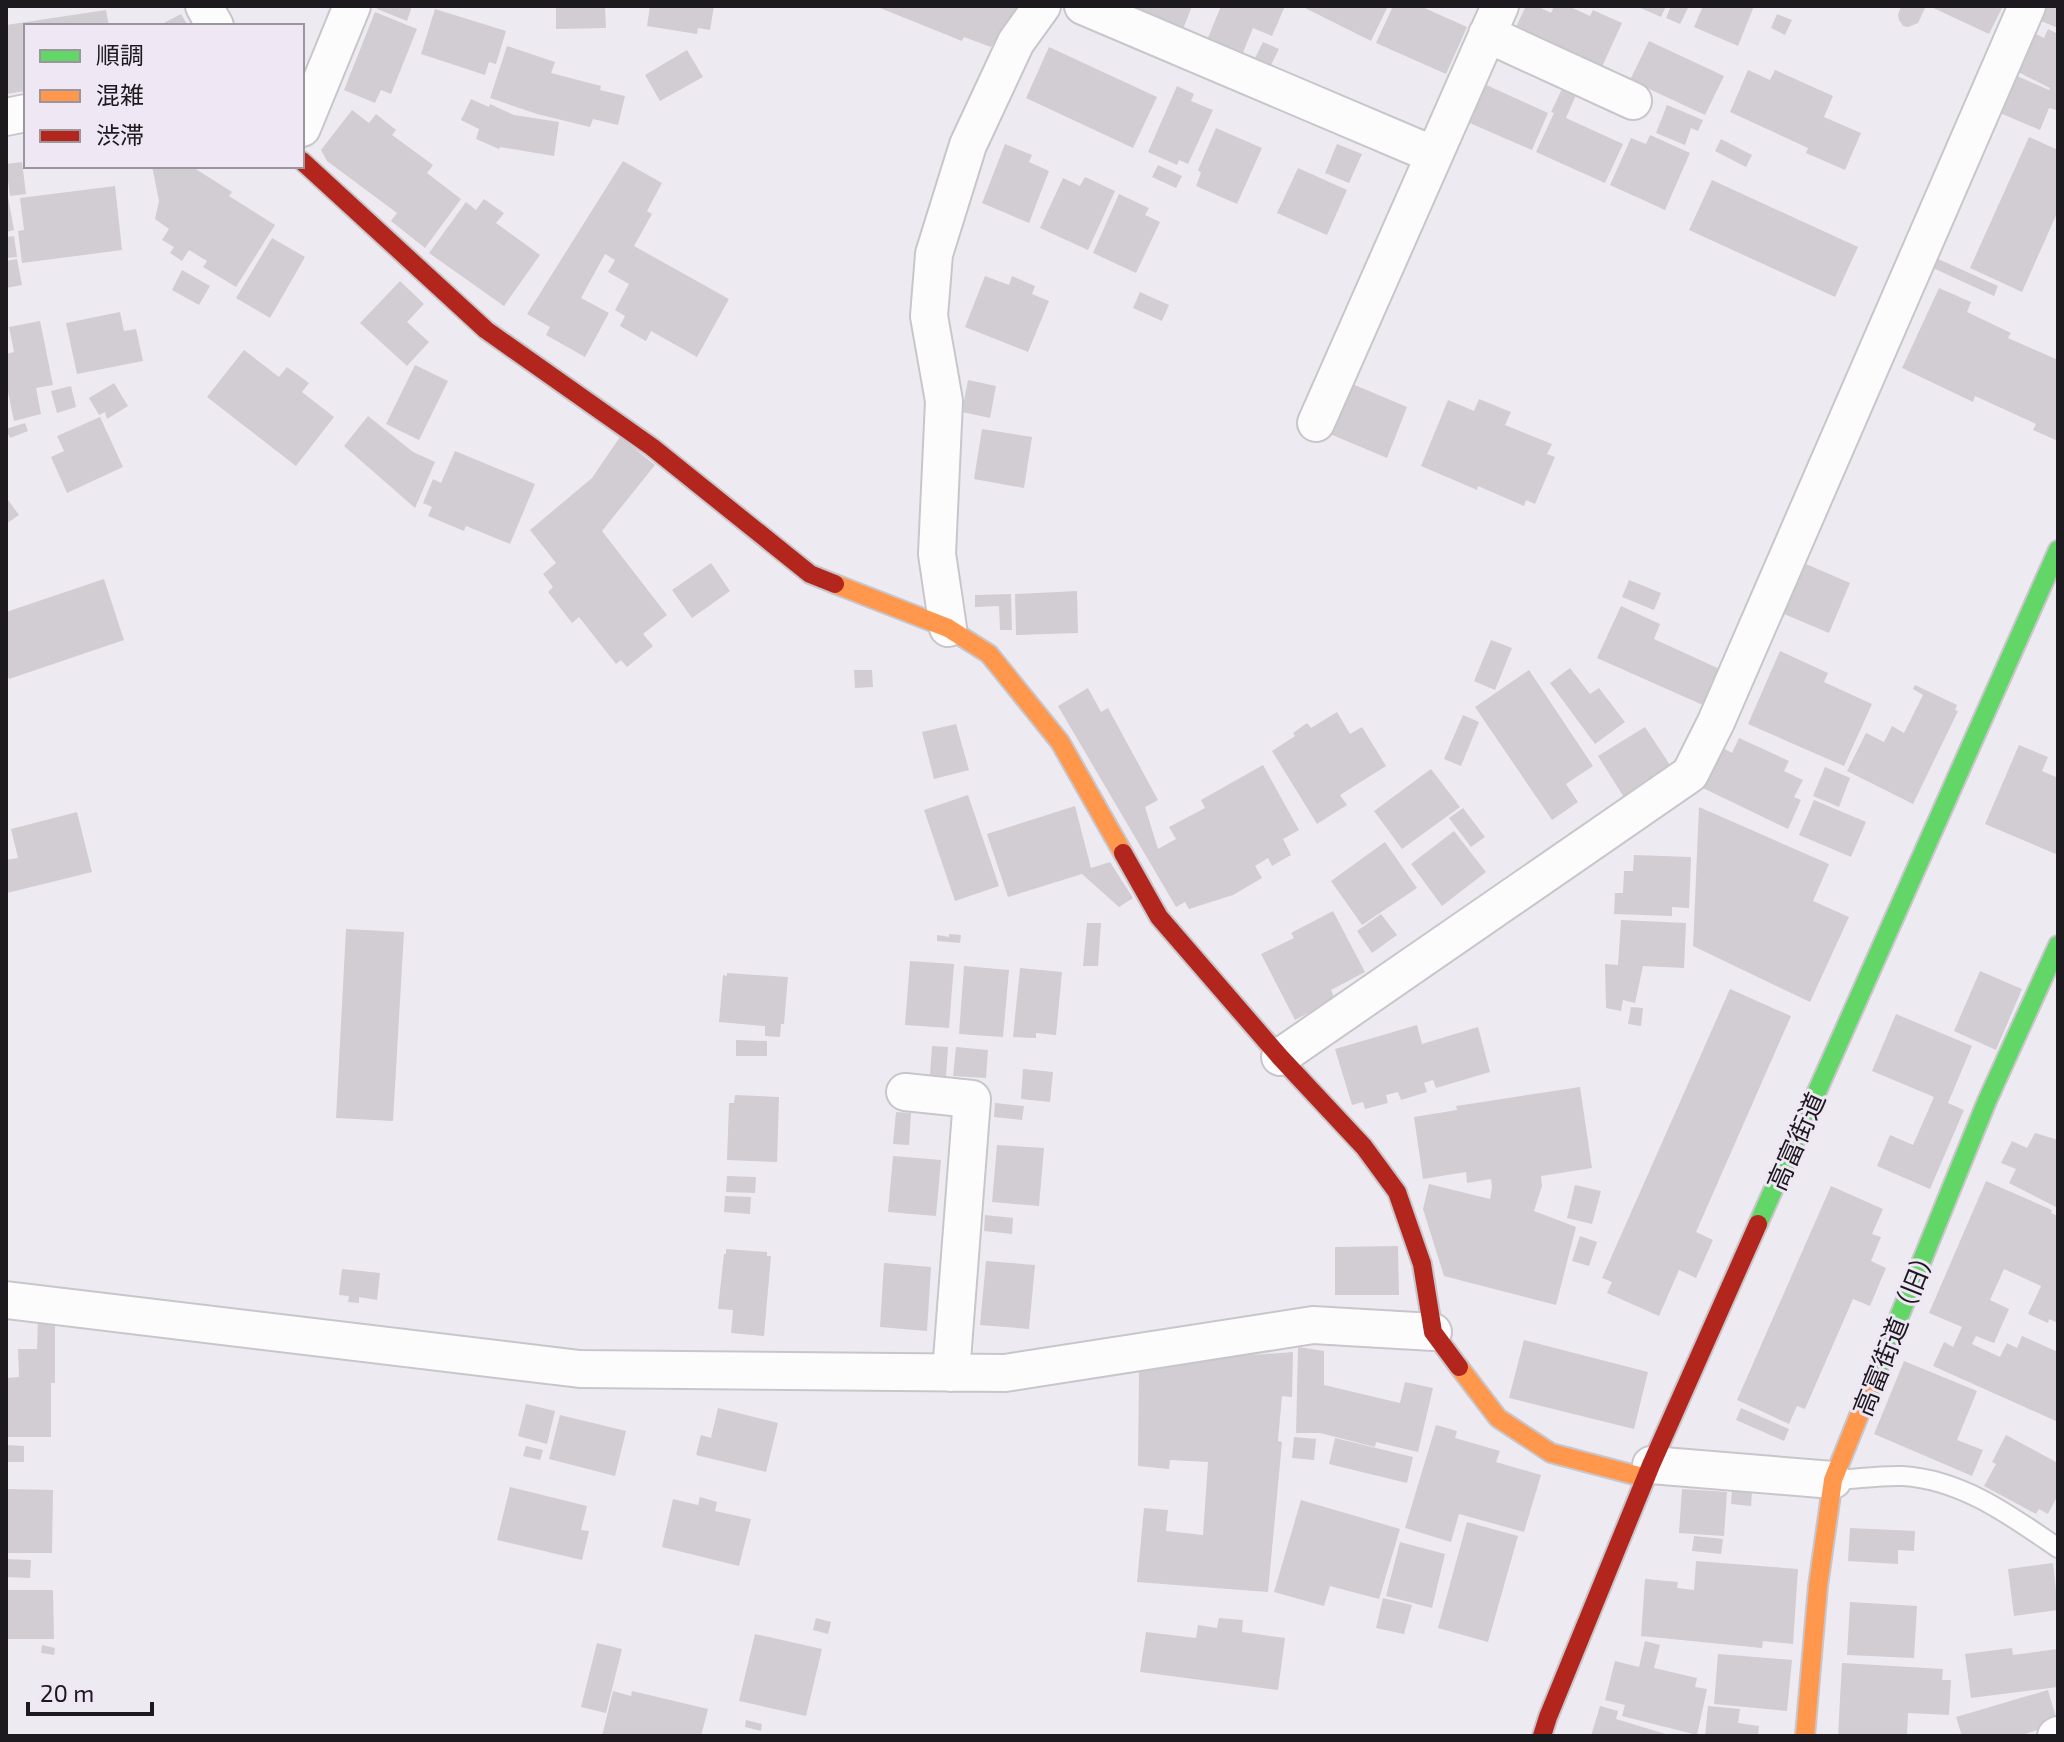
<svg xmlns="http://www.w3.org/2000/svg" width="2064" height="1742" font-family="'Exo 2','Noto Sans JP',sans-serif">
<style>
.building{fill:#d2cdd2}
.lines{fill:none;stroke-linecap:round;stroke-linejoin:round}
.lane-casing{stroke:#c8c6cb;stroke-width:22}
.street-casing{stroke:#c8c6cb;stroke-width:40}
.fast-casing{stroke:#c8c6cb;stroke-width:22}
.slow-casing{stroke:#c8c6cb;stroke-width:22}
.jam-casing{stroke:#c8c6cb;stroke-width:22}
.lane{stroke:#fcfcfd;stroke-width:18}
.street{stroke:#fcfcfd;stroke-width:36}
.fast{stroke:#63d668;stroke-width:18}
.slow{stroke:#ff974d;stroke-width:18}
.jam{stroke:#b3261e;stroke-width:18}
.labels{text-anchor:middle;dominant-baseline:central;stroke-width:6;stroke-linejoin:round;paint-order:stroke}
.street-label{font-size:26px;fill:#1c1a1e;stroke:#efe7f4}
</style>
<rect width="100%" height="100%" fill="#eeeaf1"/>
<path class="building" d="M378,6h34l-5,15 -30,-12z
M556,6h49l1,22 -50,1z
M650,6h64l-4,24 -12,-2 -1,6 -50,-8z
M875,6h143l-27,41 -27,-10 -2,4z
M1129,6h63l-9,23z
M1221,6h64l-13,30 -19,-8 -11,27 -35,-15z
M1301,6h87l-17,35z
M1393,6h27l47,21 -21,47 -70,-31z
M1526,6h11l14,7 3,-7h14l22,10 3,-6 29,13 -21,46 -86,-40z
M1636,6h30l-5,11z
M1671,6h18l-9,18 -14,-6z
M1703,6h51l-16,40 -44,-19z
M1901,6h25l-8,17 -10,4 -5,-1 -4,-6 -1,-5z
M1929,6h74l-14,28z
M2047,6h11v22l-17,-7z
M435,9l71,22 -10,33 -7,-2 -4,13 -64,-21z
M106,10l3,16h-83v65l-20,3v-69z
M375,12l42,17 -26,65 -10,-4 -6,13 -31,-13z
M181,14l7,12h-30z
M1777,14l15,6 -7,15 -14,-7z
M2048,29l10,5v71l-2,5 -7,-2 -9,22 -40,-17 15,-38 34,15 1,-2 -32,-16 18,-38 8,4z
M1649,41l75,35 -19,39 -75,-35z
M1263,42l16,7 -9,18 -16,-7z
M507,46l48,16 -4,11 50,13 -1,4 25,6 -7,29 -25,-6 -3,8 -53,-13 -47,-16z
M1049,47l108,50 -24,51 -107,-50z
M687,50l16,27 -43,24 -15,-26z
M1748,70l22,10 5,-10 58,26 -9,21 37,16 -16,37 -39,-17 2,-5 -78,-36z
M1482,83l66,30 -16,37 -67,-29z
M1177,86l17,8 -3,7 22,9 -25,54 -9,-4 -2,5 -29,-13z
M1562,89l14,6 -10,23 57,26 -18,39 -69,-31 18,-39 -3,-1z
M471,99l18,8 1,-3 24,11 45,7 -5,34 -54,-9 -1,2 -23,-10 3,-10 -18,-9z
M1667,105l36,15 -5,11 -7,-3 -6,17 -29,-12z
M352,110l17,13 7,-9 20,16 -4,5 41,30 -6,8 34,26 -36,49 -34,-27 6,-8 -70,-52 -6,-11z
M1216,128l46,20 -25,56 -41,-18 5,-13 -3,-3z
M1650,135l40,18 -25,57 -55,-25 21,-47 15,6z
M2029,137l29,13v61l-36,81 -52,-24z
M1721,139l31,16 -6,12 -31,-16z
M1005,144l27,11 -3,7 20,9 -20,52 -47,-20z
M1337,144l25,10 -13,29 -24,-10z
M623,161l39,22 -15,28 5,3 -18,32 95,53 -32,58 -46,-26 -5,10 -26,-15 5,-10 -10,-6 14,-26 -21,-12 7,-12 -10,-6 -24,44 28,15 -24,44 -39,-22 4,-8 -23,-13z
M22,162l4,32 -16,2 -4,-32z
M1158,165l24,11 -6,12 -24,-11z
M152,166h39l41,26 -3,4 46,29 -39,62 -33,-20 4,-6 -18,-11 -7,11 -12,-8 4,-6 -12,-7 7,-11 -14,-10 4,-18z
M1298,168l49,22 -20,45 -50,-22z
M1085,177l30,14 -27,59 -48,-22 23,-50 17,8z
M1712,180l146,67 -23,50 -146,-67z
M115,186l7,64 -100,13 -4,-32 6,-1 -4,-32z
M1119,194l30,14 -4,7 15,7 -24,51 -43,-20z
M6,197h2l6,33 -8,2z
M484,199l20,14 -8,10 44,32 -36,51 -75,-53 37,-51 10,8z
M14,236l3,21 -11,1v-21z
M272,238l33,19 -35,61 -34,-20z
M1936,258l62,28 -4,10 -61,-28z
M17,259l5,26 -16,3v-27z
M182,270l28,16 -11,19 -27,-15z
M985,276l24,9 3,-9 23,10 -3,8 17,7 -21,51 -63,-25z
M400,281l24,23 -17,18 22,20 -22,24 -47,-43z
M1939,288l32,14 -4,10 44,21 -3,5 50,22v81l-25,-11 3,-6 -61,-28 -2,6 -71,-34z
M1140,292l29,13 -7,16 -29,-13z
M120,312l4,19 12,-2 7,32 -66,13 -11,-51z
M40,321l13,64 -17,3 5,26 -27,7 -8,-39v-28l8,-2 -5,-25z
M244,350l35,27 8,-10 22,16 -7,9 32,25 -38,49 -89,-69z
M415,365l33,16 -29,59 -33,-16z
M968,380l28,6 -6,32 -28,-6z
M114,383l14,23 -21,13 -2,-7 -6,3 -10,-17z
M1350,383l57,24 -20,51 -57,-24z
M71,386l5,21 -19,6 -6,-22z
M1479,399l32,13 -6,13 47,19 -5,10 8,3 -20,47 -9,-4 -2,6 -46,-20 -1,4 -56,-24 27,-66 26,11z
M368,416l45,36 22,10 -20,46 -71,-62z
M100,417l23,50 -56,26 -16,-36 13,-6 -7,-15z
M25,423l3,8 -18,7 -4,-9z
M982,429l50,8 -8,51 -50,-9z
M620,437l35,28 -53,66 65,84 -24,19 10,12 -26,21 -6,-7 -5,4 -37,-47 -7,6 -24,-31 5,-5 -10,-13 13,-11 -26,-33 62,-52z
M455,451l80,33 -25,60 -44,-18 -2,5 -36,-15 4,-9 -9,-4 10,-24 8,4z
M6,497l13,18 -13,9z
M711,563l19,28 -38,27 -20,-28z
M1806,564l44,19 -21,50 -45,-19z
M104,579l20,61 -115,39 -3,-9v-58z
M1629,580l32,13 -7,17 -32,-13z
M1077,591l1,42 -62,2 -1,-41z
M1011,594l1,36h-12l-1,-24 -24,1v-12z
M1621,606l39,18 -6,15 68,31 -17,36 -108,-48z
M1491,640l21,8 -17,42 -21,-9z
M1780,651l48,22 -4,9 48,22 -28,62 -96,-42z
M1570,668l20,26 9,-6 26,34 -30,22 -45,-61z
M854,670h18l1,17 -18,1z
M1529,670l64,96 -27,18 12,18 -26,18 -77,-113z
M1915,685l42,20 -2,5 3,1 -45,93 -66,-33 19,-38 18,9 8,-16 12,7 19,-38 -10,-6z
M1088,688l13,24 7,-4 50,92 -13,7 13,42 18,-10 -7,-12 36,-19 -4,-8 62,-35 36,65 -16,9 8,16 -19,11 -4,-8 -13,8 7,12 -29,17 -44,14 -4,-7 -9,5 -118,-201z
M1337,712l13,22 12,-7 24,39 -46,29 7,10 -30,19 -45,-73 23,-15 -2,-3 14,-10 4,5z
M1463,715l16,7 -18,44 -17,-7z
M956,724l13,46 -35,9 -12,-47z
M1645,727l27,41 -47,31 -27,-43z
M1739,738l50,23 -5,10 19,9 -9,17 7,3 -13,29 -85,-41 20,-40 9,5z
M2019,745l29,12 -6,14 16,7v77l-73,-31z
M1825,767l25,11 -11,29 -26,-11z
M1431,769l29,38 -58,42 -28,-38z
M968,795l31,91 -44,15 -31,-91z
M1814,800l52,22 -15,35 -52,-22z
M1075,806l16,62 19,-6 23,36 -14,9 -37,-33 -74,23 -21,-63z
M1699,807l130,57 -16,37 36,16 -39,85 -117,-56z
M1463,808l22,29 -14,10 -22,-29z
M77,812l15,60 -85,21 -1,-33 12,-2 -7,-29z
M1454,831l32,41 -44,34 -31,-42z
M1385,842l32,46 -55,37 -31,-44z
M1634,855l57,2 -2,51 -17,-1v9l-58,-2 1,-21h8l1,-22h9z
M1333,911l32,61 -34,18 4,9 -40,21 -34,-66 33,-16 -3,-5z
M1381,914l16,21 -25,18 -15,-22z
M1621,920l65,3 -2,45 -41,-2 -8,37 -12,-3 -2,11 -15,-3 -1,-44 13,1z
M1087,923h14l-3,43h-15z
M346,929l58,3 -11,189 -57,-3z
M949,934l12,1 -1,8 -23,-2v-6l12,2z
M910,961l44,3 -5,64 -44,-3z
M964,966l45,4 -6,67 -44,-3z
M1020,968l42,4 -6,63 -20,-2v5l-23,-1z
M1980,971l42,18 -26,61 -42,-19z
M727,973l61,4 -4,47h-3l-1,13 -15,-1v-10l-46,-4 4,-47 4,1z
M1730,989l61,27 -95,216 17,8 -17,38 -17,-8 -20,46 -52,-23 5,-11 -10,-4z
M1631,1007l12,1 -2,18 -13,-2z
M1896,1014l76,32 -24,57 16,7 -34,79 -53,-23 13,-31 23,10 21,-48 -62,-26z
M1417,1025l5,19 56,-17 12,45 -54,16 -3,-8 -9,3 3,9 -26,8 -3,-8 -12,3 2,8 -23,6 -2,-7 -11,3 -17,-56z
M736,1040l31,1v15h-31z
M932,1046l16,1 -2,29 -16,-1z
M956,1047l32,3 -2,28 -33,-2z
M1023,1069l30,3 -3,30 -29,-3z
M1580,1087l12,81 -51,8 1,10 -8,25 42,16 -20,78 -112,-29 -21,-67 6,-25 61,15 2,-12 -1,-8 -24,4 -1,-11 -43,7 -9,-62 43,-7 -1,-4z
M735,1095l44,2 -2,65 -50,-2 2,-57h5z
M995,1103l29,3 -2,14 -28,-3z
M896,1112l15,1 -2,32 -16,-1z
M2035,1133l23,7v68l-49,-25 7,-14 -15,-6 11,-22 15,7z
M997,1145l47,3 -5,58 -47,-4z
M893,1156l48,4 -5,56 -48,-4z
M727,1176l29,1 -1,16 -29,-1z
M1986,1181l66,29 -1,3 7,3v107l-9,-4 -1,4 -20,-9 13,-28 -37,-17 -14,31 19,9 -15,34 -18,-7 -4,8 28,13 7,-14 10,5 5,-12 36,16v70l-125,-56 11,-24 9,5 9,-20 -33,-14z
M1575,1185l26,6 -9,33 -25,-6z
M1831,1186l52,23 -11,25 9,3 -10,24 15,7 -16,38 -17,-7 -48,110 -8,-3 -8,18 -52,-24z
M725,1196l26,1 -1,17 -26,-2z
M985,1215l28,3 -1,16 -28,-3z
M1580,1236l17,6 -8,24 -17,-5z
M1398,1246l1,49h-64v-48z
M726,1249l41,3v4h4l-7,80 -33,-3 2,-23 -15,-1 6,-55h2z
M986,1261l49,4 -6,64 -49,-4z
M884,1263l47,4 -4,64 -47,-4z
M342,1269l38,4 -3,27 -18,-3v6l-11,-1 1,-6 -10,-1z
M38,1319h17v64h-4v54h-45v-59l13,-1 -1,-28h19z
M1524,1340l124,32 -14,57 -125,-31z
M1298,1347l26,4v34l76,18 5,-21 28,6 -15,64 -42,-10 -1,5 -55,-14h-24z
M1293,1352l-1,45 -10,-1 -4,45 4,1 -14,150 -131,-10 7,-74 24,2 -2,21 37,4 5,-73 -38,-2 -1,9 -31,-3 1,-96 57,-11z
M1904,1361l73,30 -20,49 26,10 -11,26 -98,-42z
M526,1404l29,7 -8,33 -29,-8z
M718,1408l60,15 -12,49 -70,-17 5,-20 10,3z
M1741,1408l48,21 -5,12 -48,-21z
M560,1415l66,16 -11,45 -66,-17z
M1436,1425l21,6 -2,7 45,13 -4,11 45,13 -17,57 -65,-18 -8,28 -46,-14z
M2006,1435l52,28v32l-10,19 -9,-5 -3,5 -52,-28 12,-22 -4,-2z
M1294,1437l22,2 -2,21 -22,-2z
M1335,1438l78,19 -6,26 -78,-19z
M6,1445l18,1v16h-18z
M526,1446l17,4 -3,10 -17,-4z
M510,1487l77,19 -6,24 8,1 -7,29 -85,-20z
M6,1489l47,1 -1,63h-46z
M1682,1489l45,3 -3,44 -45,-3z
M1732,1490l20,2 -1,14 -20,-2z
M700,1497l17,5 -2,9 36,8 -12,47 -77,-19 11,-48 25,6z
M1301,1500l99,29 -21,70 -49,-13 -6,20 -50,-14z
M1467,1522l51,14 -30,106 -50,-14z
M1850,1528l65,3 -1,20 -16,-1v14l-50,-3z
M1694,1536l29,3 -2,15 -29,-3z
M1400,1542l45,12 -13,54 -46,-12z
M6,1559l25,1 -1,18 -24,-1z
M1696,1561l102,8 -5,75 -30,-3 -1,7 -121,-12 4,-57 33,3 -1,6 17,2z
M2053,1563l5,47 -44,6 -6,-47z
M6,1590h47l1,49h-48z
M1383,1598l29,7 -8,29 -28,-6z
M1850,1602l67,4 -3,52 -67,-3z
M816,1618l15,4 -3,12 -15,-4z
M1219,1618l24,2 -1,12 43,6 -7,52 -138,-18 6,-40 50,6 2,-13 19,3z
M755,1634l67,15 -16,67 -67,-15z
M1645,1641l15,4 -6,23 43,10 -2,9 12,2 -10,46 -75,-19 3,-11 -20,-5 10,-39 24,6z
M597,1643l25,6 -16,64 -25,-6z
M42,1645l13,3 -1,7 -13,-2z
M2012,1648l1,7 44,-6 1,38 -87,11 -6,-44z
M1718,1654l74,6 -5,51 -73,-7z
M1842,1663l101,6 -1,11h9l-2,35 -41,-2 -1,23h-69z
M2048,1690l10,34 -40,12h-56l-6,-19z
M613,1691l18,5 1,-5 76,18 -7,27h-99z
M1600,1706l18,5 -2,8 56,17h-81z
M1708,1706l32,3 -2,14 21,3 -1,10h-53z
M746,1720l16,4 -1,7 -16,-4z"/>
<g class="lines">
<defs>
<path id="lane" d="M1835,1480c23,-1 46,-5 68,-4 60,4 108,40 155,72"/>
<path id="street" d="M204,6l11,20
M1083,6l351,149
M1487,34l146,67
M6,117l20,-4
M302,128l50,-122
M1316,423l184,-417
M948,628l-11,-74 7,-153 -15,-85 5,-62 34,-109 48,-103 26,-36
M1280,1057l410,-283 26,-52 311,-716
M905,1092l67,7 -21,274
M6,1300l574,69 425,4 308,-48 120,7
M1651,1465l182,15
M2056,1736l2,-1"/>
<path id="fast" d="M1758,1224l300,-674
M1868,1393l119,-292 71,-156"/>
<path id="slow" d="M835,584l113,44 41,26 71,88 63,111
M1459,1367l39,51 53,35 95,25
M1805,1736l13,-150 15,-106 35,-87"/>
<path id="jam" d="M302,161l184,169 166,117 158,127 25,10
M1123,853l36,64 121,140 84,90 33,45 25,72 11,68 26,35
M1542,1736l6,-19 103,-252 107,-241"/>
</defs>
<use href="#lane" class="lane-casing"/>
<use href="#street" class="street-casing"/>
<use href="#fast" class="fast-casing"/>
<use href="#slow" class="slow-casing"/>
<use href="#jam" class="jam-casing"/>
<use href="#lane" class="lane"/>
<use href="#street" class="street"/>
<use href="#fast" class="fast"/>
<use href="#slow" class="slow"/>
<use href="#jam" class="jam"/>
</g>
<g class="labels">
<g class="street-label">
<text transform="translate(1795 1141) rotate(-66)">高富街道</text>
<text transform="translate(1894 1330) rotate(-68)">高富街道（旧）</text>
</g>
</g>
<rect width="2064" height="1742" fill="none" stroke="#1c1a1e" stroke-width="16"/>
<rect x="24" y="24" width="280" height="144" fill="#efe7f4" stroke="#9b959e" stroke-width="2"/>
<rect x="40" y="50" width="40" height="12" fill="#63d668" stroke="#9b959e" stroke-width="2"/>
<text x="96" y="64" font-size="24" fill="#1c1a1e">順調</text>
<rect x="40" y="90" width="40" height="12" fill="#ff974d" stroke="#9b959e" stroke-width="2"/>
<text x="96" y="104" font-size="24" fill="#1c1a1e">混雑</text>
<rect x="40" y="130" width="40" height="12" fill="#b3261e" stroke="#9b959e" stroke-width="2"/>
<text x="96" y="144" font-size="24" fill="#1c1a1e">渋滞</text>
<path d="M28 1702v12h124v-12" fill="none" stroke="#1c1a1e" stroke-width="4"/>
<text x="40" y="1702" font-size="24" fill="#1c1a1e" stroke="#efe7f4" stroke-width="6" paint-order="stroke">20 m</text>
</svg>
